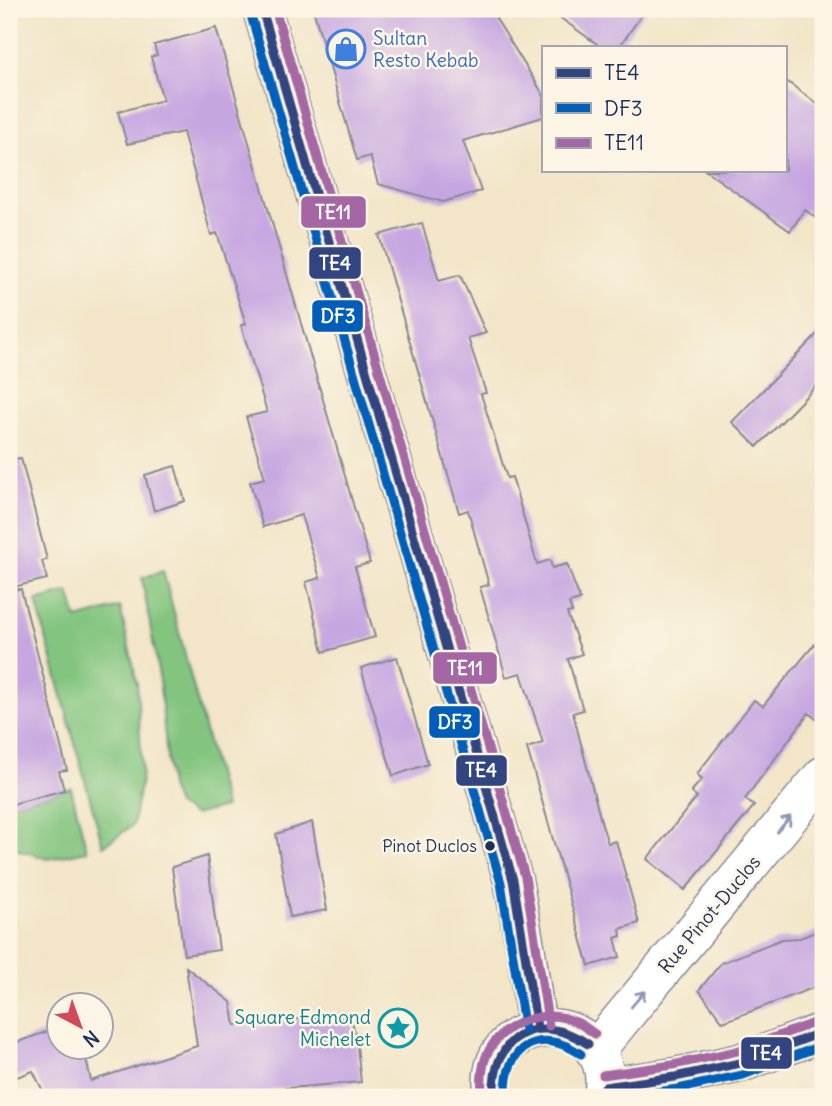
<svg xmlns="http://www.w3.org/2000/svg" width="832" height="1106" font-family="Delius,sans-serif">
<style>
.grass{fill:#83c57f;stroke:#4f7a6e;stroke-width:2}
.building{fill:#c6a6e1}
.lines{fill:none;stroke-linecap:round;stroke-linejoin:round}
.minor-casing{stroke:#868a93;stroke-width:41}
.major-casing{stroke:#868a93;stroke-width:41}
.minor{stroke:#fff;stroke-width:38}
.major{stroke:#fff;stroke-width:38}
.bus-1-casing{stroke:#fcf5e5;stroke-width:14}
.bus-2-casing{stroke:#fcf5e5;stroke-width:14}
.bus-3-casing{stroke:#fcf5e5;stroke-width:14}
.bus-1{stroke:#334580;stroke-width:9}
.bus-2{stroke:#005eb8;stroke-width:9}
.bus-3{stroke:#a467a3;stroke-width:9}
.oneway{stroke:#8d97ae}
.bus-dot{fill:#1b2f5e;stroke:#fcf5e5;stroke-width:2.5}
.labels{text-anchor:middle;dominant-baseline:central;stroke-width:5;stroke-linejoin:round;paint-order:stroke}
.bus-label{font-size:17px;fill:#1b2f5e;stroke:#fcf5e5;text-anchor:end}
.shop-label{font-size:19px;fill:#366cbe;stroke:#fcf5e5;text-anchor:start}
.street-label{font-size:19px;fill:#1b2f5e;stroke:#fcf5e5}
.culture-label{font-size:19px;fill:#0d838f;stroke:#fcf5e5;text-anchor:end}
.line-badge{stroke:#fcf5e5;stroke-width:2.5}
.badge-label{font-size:19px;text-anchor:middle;font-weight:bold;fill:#fff}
</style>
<rect width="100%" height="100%" fill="#fcf5e5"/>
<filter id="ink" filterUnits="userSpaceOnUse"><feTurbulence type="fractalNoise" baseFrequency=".0143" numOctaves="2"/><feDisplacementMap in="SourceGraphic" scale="14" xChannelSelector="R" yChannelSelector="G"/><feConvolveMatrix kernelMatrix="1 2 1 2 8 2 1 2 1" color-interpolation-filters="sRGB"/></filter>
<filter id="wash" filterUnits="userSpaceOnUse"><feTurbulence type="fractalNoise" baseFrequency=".00686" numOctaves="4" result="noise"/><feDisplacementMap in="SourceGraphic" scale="28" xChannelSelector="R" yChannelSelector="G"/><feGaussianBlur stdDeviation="1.57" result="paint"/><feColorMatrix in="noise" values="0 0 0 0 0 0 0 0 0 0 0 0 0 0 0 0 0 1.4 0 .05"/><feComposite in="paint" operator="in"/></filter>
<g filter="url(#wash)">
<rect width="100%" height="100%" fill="#f2e5c8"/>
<path class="grass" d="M163,571l62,236 -31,8 -17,-10 -7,-18 -11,-111 -17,-98z
M69,592l8,27 43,-12 17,76 5,90 -9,52 -30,21 -67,-245z
M71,788l16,63 -39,8 -39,-12v-42z"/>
<g id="blocks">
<path class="building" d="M313,9h177l53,85v23l-80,24 18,50 -38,11 -65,-18 -8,-28 -13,4z
M548,9h98l-27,38h-18z
M216,28l154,535 -15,4 20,70 -52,15 -17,-70 14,-4 -19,-63 -38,12 -13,-45 15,-4 -19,-61 21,-5 -26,-87 5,-1 -29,-91 -6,2 -28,-103 -56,12 -9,-32 45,-12 -12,-43 6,-2 -3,-10z
M785,80l38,28v115l-18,-13 -15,21 -85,-61h80z
M422,223l17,58 21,-6 26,58 -18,5 18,55 -5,1 26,84 5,-1 25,87 13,-4 2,8 15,-4 13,36 -11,3 3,9 -5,1 15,41 -14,5 15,51 -10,3 29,112 6,18 8,-2 23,82 -19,6 1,7 -6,2 5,19 -31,9 -62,-218 16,-5 -22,-70 -15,4 -26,-90 9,-2 -21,-75 -9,3 -80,-278z
M823,328v51l-66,68 -25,-25z
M21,458l26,102 -5,1 5,18 -38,9v-128z
M175,466l10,35 -31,10 -9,-36z
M21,589l46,181 -8,1 5,19 -55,15v-215z
M823,634v91l-14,-12 -64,86 9,7 -69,84 -38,-31 50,-62 -6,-5 11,-13 -5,-5 57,-74 9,6z
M397,657l31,107 -35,12 -32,-108z
M312,822l15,88 -37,7 -14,-83z
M207,856l12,94 -35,5 -12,-88z
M823,929v55l-100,38 -24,-32 22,-27 61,-24 18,-1z
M186,967l45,35 4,23 115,-11 6,23 5,45 -85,7 -22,8h-208l-13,-26 -24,9v-35l51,-18v19h23l8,35 106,-35z"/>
</g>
</g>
<g filter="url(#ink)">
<use href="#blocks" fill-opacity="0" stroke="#868a93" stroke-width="2"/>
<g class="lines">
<defs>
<path id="minor" d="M262,9l251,871 13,72 11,76
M595,1051l228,-275"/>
<path id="major" d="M605,1087l70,-10 65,-14 83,-31
M494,1097c-18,-90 127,-93 109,0"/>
</defs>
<use href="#minor" class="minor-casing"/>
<use href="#major" class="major-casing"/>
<use href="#minor" class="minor"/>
<use href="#major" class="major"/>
<defs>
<path id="bus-1" d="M262,9l251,871 24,148
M605,1087l70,-10 65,-14 83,-31
M494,1097c-3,-61 43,-87 94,-53"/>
<path id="bus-2" d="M250,12l251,871 24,147
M506,1096c-2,-50 33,-70 75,-42
M620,1097l58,-8 65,-14 80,-30"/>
<path id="bus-3" d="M275,9l250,868 24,149
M603,1075l70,-10 64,-14 82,-30
M482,1097c-1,-15 -1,-29 5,-43 16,-32 57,-47 89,-32 7,3 13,8 19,12"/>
</defs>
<use href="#bus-1" class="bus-1-casing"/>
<use href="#bus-2" class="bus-2-casing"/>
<use href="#bus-3" class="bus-3-casing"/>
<use href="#bus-1" class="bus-1"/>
<use href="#bus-2" class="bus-2"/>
<use href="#bus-3" class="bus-3"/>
</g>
<defs><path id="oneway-shaft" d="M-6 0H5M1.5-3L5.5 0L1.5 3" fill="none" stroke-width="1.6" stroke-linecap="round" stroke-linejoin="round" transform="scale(1.75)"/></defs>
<g class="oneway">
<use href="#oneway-shaft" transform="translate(784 824) rotate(-50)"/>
<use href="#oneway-shaft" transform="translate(638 999) rotate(-50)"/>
</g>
</g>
<defs>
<symbol id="shop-ring" viewBox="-11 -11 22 22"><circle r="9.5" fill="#fcf5e5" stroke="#3f7fe0" stroke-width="1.5"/><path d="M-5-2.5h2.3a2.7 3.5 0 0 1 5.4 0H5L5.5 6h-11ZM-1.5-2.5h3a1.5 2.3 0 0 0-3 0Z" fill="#3f7fe0"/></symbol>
<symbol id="sight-ring" viewBox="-11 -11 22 22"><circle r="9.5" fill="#fcf5e5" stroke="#0f9aa8" stroke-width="1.5"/><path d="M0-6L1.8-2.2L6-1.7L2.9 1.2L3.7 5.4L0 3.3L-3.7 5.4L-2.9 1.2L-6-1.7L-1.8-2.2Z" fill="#0f9aa8"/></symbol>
</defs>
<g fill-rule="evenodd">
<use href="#shop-ring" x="324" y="27" width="44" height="44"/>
<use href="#sight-ring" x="376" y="1006" width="44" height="44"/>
</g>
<circle class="bus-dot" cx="490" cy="846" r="6"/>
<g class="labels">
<g class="bus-label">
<text x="477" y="846">Pinot Duclos</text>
</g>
<g class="shop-label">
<text x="373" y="38">Sultan<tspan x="373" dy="22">Resto Kebab</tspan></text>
</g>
<g class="street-label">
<text transform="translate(709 914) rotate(-50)">Rue Pinot-Duclos</text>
</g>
<g class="culture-label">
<text x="371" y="1017">Square Edmond<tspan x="371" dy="22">Michelet</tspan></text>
</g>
</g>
<g class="line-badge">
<rect x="300" y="195" width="67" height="34" rx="7" fill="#a467a3"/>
<rect x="308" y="246" width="54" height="34" rx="7" fill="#334580"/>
<rect x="311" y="299" width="53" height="34" rx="7" fill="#005eb8"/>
<rect x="432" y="651" width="66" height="34" rx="7" fill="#a467a3"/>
<rect x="428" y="705" width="53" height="34" rx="7" fill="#005eb8"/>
<rect x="455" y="754" width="53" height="33" rx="7" fill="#334580"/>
<rect x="740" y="1036" width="53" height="34" rx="7" fill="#334580"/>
</g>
<g class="badge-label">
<text x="333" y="219">TE11</text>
<text x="335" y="270">TE4</text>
<text x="338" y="323">DF3</text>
<text x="465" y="675">TE11</text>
<text x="455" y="729">DF3</text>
<text x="481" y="777">TE4</text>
<text x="766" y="1060">TE4</text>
</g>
<rect width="832" height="1106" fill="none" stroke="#fcf5e5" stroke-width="35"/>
<rect x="542" y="46" width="245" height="126" fill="#fcf5e5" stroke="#a2a6af" stroke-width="2"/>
<rect x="556" y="68" width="35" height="10" fill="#334580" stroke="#a2a6af" stroke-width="2"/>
<text x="604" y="80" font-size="21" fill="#1b2f5e">TE4</text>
<rect x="556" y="103" width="35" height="10" fill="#005eb8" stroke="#a2a6af" stroke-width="2"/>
<text x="604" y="116" font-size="21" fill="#1b2f5e">DF3</text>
<rect x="556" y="138" width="35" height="10" fill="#a467a3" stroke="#a2a6af" stroke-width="2"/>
<text x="604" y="150" font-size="21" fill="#1b2f5e">TE11</text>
<g transform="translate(80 1026) rotate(139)"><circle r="33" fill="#fcf5e5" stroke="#a2a6af" stroke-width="2"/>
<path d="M0-5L12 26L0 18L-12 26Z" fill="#d1495b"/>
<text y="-10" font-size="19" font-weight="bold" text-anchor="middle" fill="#1b2f5e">N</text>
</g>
</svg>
